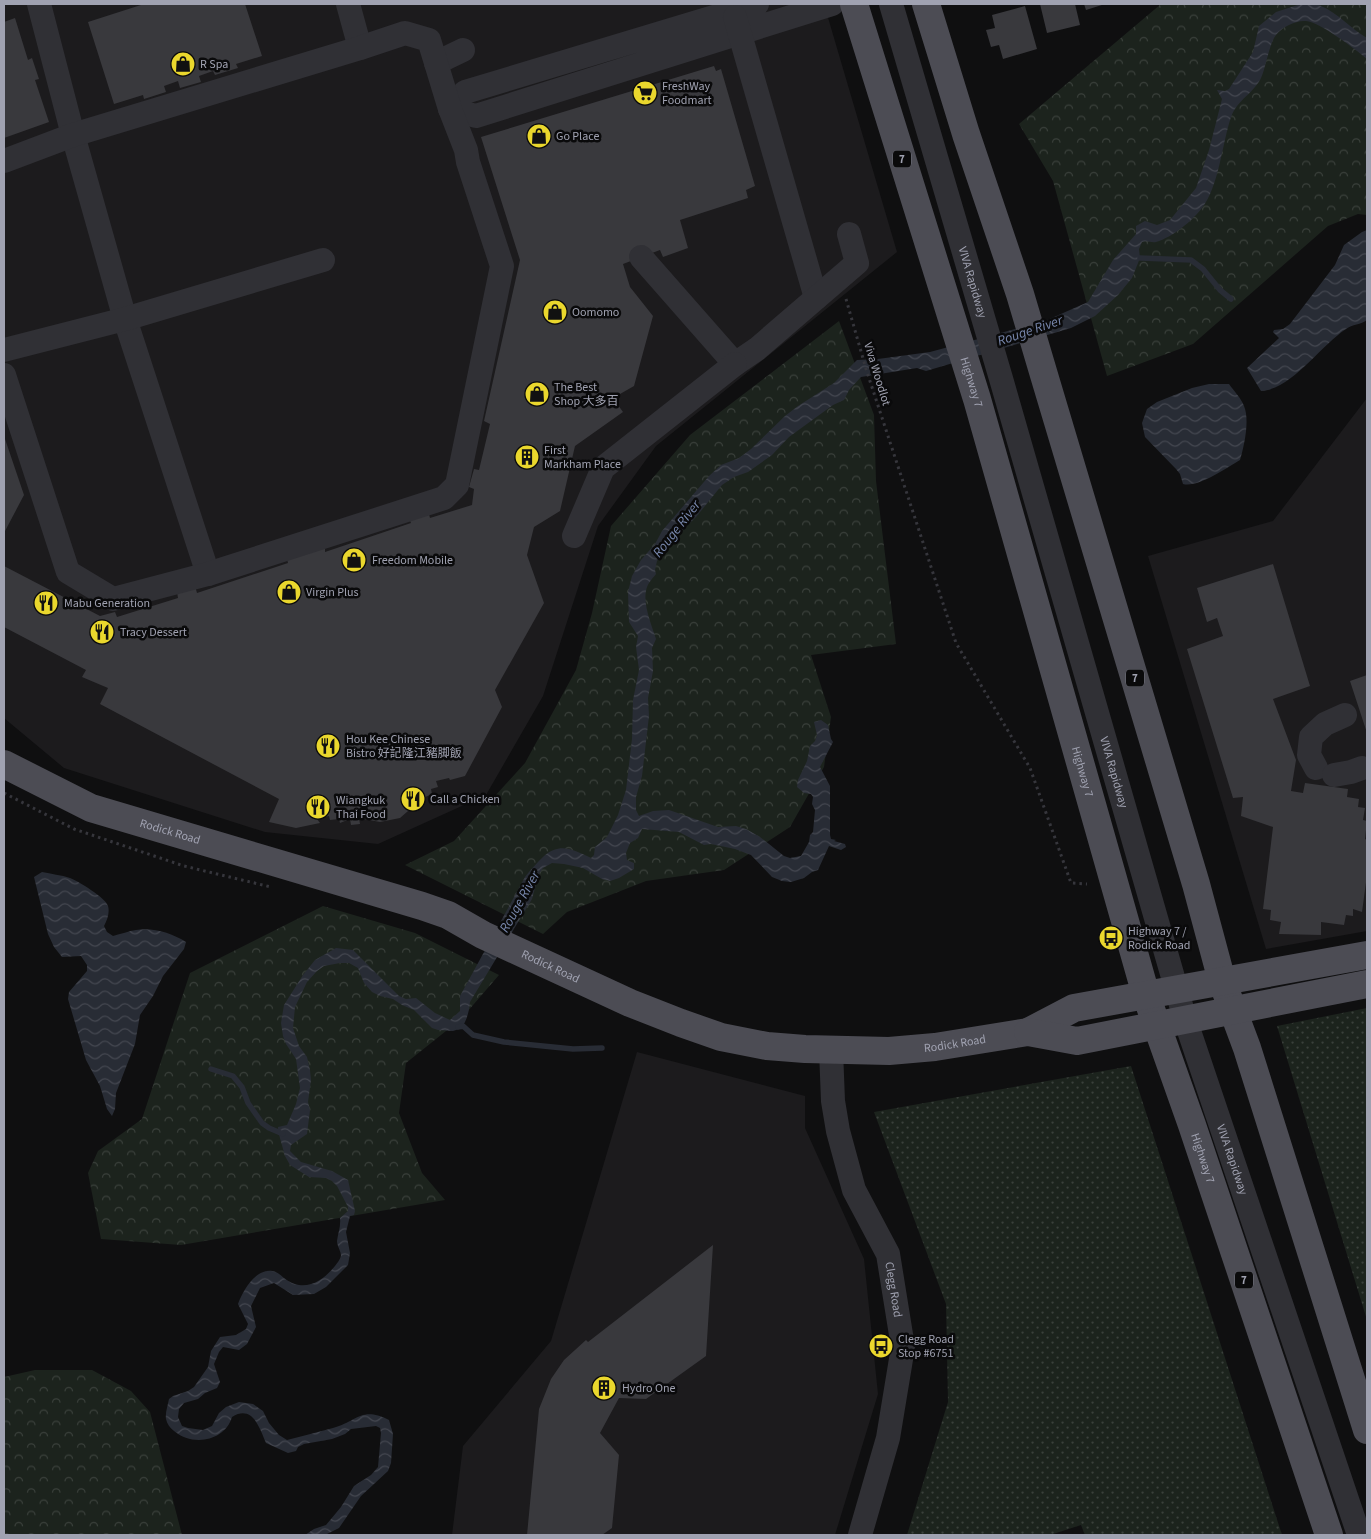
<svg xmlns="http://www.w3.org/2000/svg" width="1371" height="1539" font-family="'Source Sans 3','Noto Sans SC',sans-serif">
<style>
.built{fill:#1c1b1d}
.green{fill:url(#green-dots)}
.forest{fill:url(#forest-crowns)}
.water{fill:url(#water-waves)}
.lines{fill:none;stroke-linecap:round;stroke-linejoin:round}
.stream{stroke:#282c35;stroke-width:5.5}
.building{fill:#39393d}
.path{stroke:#36363c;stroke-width:3;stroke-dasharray:2.5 4;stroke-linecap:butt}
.minor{stroke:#303035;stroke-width:24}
.major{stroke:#4c4c54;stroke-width:28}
.labels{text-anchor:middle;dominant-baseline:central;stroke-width:5;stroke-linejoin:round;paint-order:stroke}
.shield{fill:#0a0a0b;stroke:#73747f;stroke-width:1}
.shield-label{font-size:11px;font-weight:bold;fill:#a0a2b1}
.poi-label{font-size:12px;fill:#a0a2b1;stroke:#0a0a0b;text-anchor:start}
.street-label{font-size:12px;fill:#a0a2b1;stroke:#0a0a0b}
.water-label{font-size:14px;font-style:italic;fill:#7887ac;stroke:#0a0a0b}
</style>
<defs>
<pattern id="green-dots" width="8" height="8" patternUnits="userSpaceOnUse" patternTransform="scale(1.25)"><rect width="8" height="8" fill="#1c231d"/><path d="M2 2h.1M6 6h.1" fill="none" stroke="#3a403b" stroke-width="1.8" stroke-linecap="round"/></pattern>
<pattern id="forest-crowns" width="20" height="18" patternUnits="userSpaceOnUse" patternTransform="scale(1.25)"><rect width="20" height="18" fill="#1c231d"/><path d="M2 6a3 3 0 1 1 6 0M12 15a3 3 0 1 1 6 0" fill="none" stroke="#3a403b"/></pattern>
<pattern id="water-waves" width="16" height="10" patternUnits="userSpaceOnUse" patternTransform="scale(1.25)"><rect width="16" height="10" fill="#282c35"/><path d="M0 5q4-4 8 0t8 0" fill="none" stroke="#444750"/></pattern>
</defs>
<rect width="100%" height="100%" fill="#0f0f10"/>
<path class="built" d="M4,4h820l73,248 -241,194 -58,80 -55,170 -57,99 -108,49 -113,-12 -201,-64 -60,-50z
M1367,398v533l-101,18 -118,-393 125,-35z
M637,1052l168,44v32l59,131 14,135 -43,141h-383l11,-89 88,-105z"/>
<path class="green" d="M1367,1008v312l-90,-294z
M1131,1066l151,469h-197l-4,-10 -31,10h-143l41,-133 -2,-98 -72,-192z"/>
<path class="forest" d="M1161,4h206v211l-9,-1 -30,12 -135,118 -86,32 -54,-195 -34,-57z
M839,321l35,94 2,66 20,163 -85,11 20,62 -7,50 -34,60 -66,43 -78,11 -79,31 -24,22 -138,-69 49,-24 71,-78 51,-93 16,-57 19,-87 79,-91z
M323,906l92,27 84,42 -38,44 -55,44 -7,50 23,60 23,27 -264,45 -80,-6 -13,-66 10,-22 44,-32 48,-146z
M35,1370h57l39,21 19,21 32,123h-178v-158z"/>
<path class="water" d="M1301,4c6,0 14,-1 20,2 17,7 30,23 46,32v21c-12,-10 -47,-37 -61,-38 -10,-1 -24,6 -30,14 -7,9 -10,32 -15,43 -8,16 -23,21 -30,39 -9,27 -12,69 -29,91 -10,13 -29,29 -46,34 -5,1 -9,-2 -14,0l-3,7 1,9 -8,20 -14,17 -23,21 -24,12 -145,43 -9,-3 -56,9 -12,13 -5,10 -11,5 -44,32 -17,18 -24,17 -14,5 -12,8 -26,32 -26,25 -13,19 -2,9 1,4c-4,5 -9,10 -10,17 -3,14 6,35 10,48l-4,9 1,23 -5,27 1,18 -7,60 -6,21v13l3,6 14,-5 16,-1 49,17 18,-1 10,3 14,8 24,19 6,2 11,-2 8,-14 1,-7 3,-3 2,-22 -3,-6 1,-7 -2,-3 -7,-1 -7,-6 1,-7 9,-19 3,-15 5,-5 2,-6 -3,-13 7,-2 7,5 3,14 2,3 -13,25 10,19v49l1,4 5,1 -2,1 11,3 1,3 -5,3 -12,-4 -11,24 -6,2 -8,6 -13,4 -9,-1 -10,-4 -21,-22 -16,-6 -24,-5 -7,1 -25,-13 -37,-3 -4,9 -8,5 -4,10 1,7 7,3v6l-15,9 -9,3 -8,-2 -19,-11 -19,-4 -12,-1 -9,5 -4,6 -7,25 -62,103c-1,10 -3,17 -8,26l-9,3 -15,-1 -6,-2 -18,-18 -12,-5 -9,-6 -13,-3 -8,-4 -8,-9 -6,-15 -9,-5h-9l-16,3 -7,5 -10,11 -12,25 -2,21 6,18 8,11 3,13 1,10 -3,22 2,8 -3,24 -16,11 -1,6 11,11 31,9 16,9 7,31 -1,4 -4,1 -4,16 4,21 -2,12 -22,22 -12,7 -21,1 -19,-12 -14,5 -9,18 5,21 -9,17 -8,6 -16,-3 -4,5 -5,12 6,18 -3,6 -12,5 -7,6 -14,4 -5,6 -1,8 4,9 6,2 15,2 9,-4 7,-13 7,-6 13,-5 14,2 10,7 6,12 10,12 8,5c16,-4 31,-8 46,-12 25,-7 28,-22 56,-8l4,14 -2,29 -3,8 -27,25 -22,32 -14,7h-20l9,-6 12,-4 15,-18 13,-21 17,-11 7,-8 3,-34 -1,-5 -4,-2 -25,3 -6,5 -13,5 -28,5 -6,3 -2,4 -8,2 -22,-10c-6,-14 -13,-39 -34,-26 -7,24 -39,30 -58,14 -4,-3 -7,-7 -8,-12 -1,-6 2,-14 3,-20l4,-3 15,-5 6,-4 14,-20 3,-16 9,-14 16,-2 10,-6 2,-5 -10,-20c5,-13 17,-35 34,-33 9,1 13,12 27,14 15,2 27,-8 36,-19 2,-3 5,-6 6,-10 0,-5 -4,-10 -4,-15 1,-8 4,-14 3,-23l8,-7v-4l-11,-21 -5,-5 -6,-3 -17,-1 -19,-12 -5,-9 -7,-25v-4l9,-2 9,-21 4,-16 -4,-29 -10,-15 -3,-8 -2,-13 3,-18 19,-30 12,-15 21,-12 17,2 46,46 7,3 10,-1 19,15 15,7 10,-9v-15l65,-119c6,-8 12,-14 19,-21 17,-14 29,-6 47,2l3,-3 1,-8 12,-10 11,-22 8,-25 6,-51 1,-39 6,-30 -3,-23 2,-11 -9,-14 -1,-30 4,-16 9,-16 14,-16 7,-13 47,-55 12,-11 18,-7 12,-9 34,-33 13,-10 36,-23 23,-23 21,-1 52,-7 115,-31 43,-19 25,-42 23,-26v-8l9,-5 12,4 13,-5 26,-32 13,-38 13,-51 -5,-9 8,1 4,-2 24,-37 6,-26 17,-14z
M1367,230v90c-6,5 -15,4 -21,9 -26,17 -54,60 -85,62l-14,-23 32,-30 -6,-6 1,-2 9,-1 7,-5 45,-59 9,-20 18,-13z
M1209,384h20c5,7 12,14 15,22 6,14 0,41 -4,54 -14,8 -42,28 -57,24l-3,-10 -4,-5 -31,-32 -3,-14 5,-14 10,-7 35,-14z
M42,872c9,2 19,3 28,6 8,3 36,20 38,28 2,7 -1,14 -4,20l3,6 6,4c8,-2 16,-5 23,-6 16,-3 36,3 50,12l-2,7 -21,27 -10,20 -13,19 -5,29 -19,49 -1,16 -3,7 -5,-7 -7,-23 -14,-26 -18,-61 1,-7 18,-21v-6l-6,-9 -19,1 -8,-10 -6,-13 -14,-57z"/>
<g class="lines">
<path class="stream" d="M1140,258l51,2 12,9 17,21 11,9
M458,1027l5,-1 10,9 31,7 69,7 29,-1
M211,1069l22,7 9,11 6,16 14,20 7,5 14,6"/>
</g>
<path class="building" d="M144,4h101l17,52 -26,8 2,4 -23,7 -2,-4 -14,5 2,6 -21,6 -2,-7 -14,5 2,6 -22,7 -1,-4 -29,9 -26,-82z
M1040,4h35l5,21 -33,8z
M1084,4h21l-19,6z
M1025,6l12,43 -34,10 -4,-14 -8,2 -5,-17 9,-2 -3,-13z
M15,18l13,42 4,-2 7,21 -4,1 14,42 -45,16v-116z
M714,66l2,5 5,-2 34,117 -9,4 2,8 -68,22 8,28 -25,9 -3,-7 -37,14 7,23 23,29 -19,70 -21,12 10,14 -48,34 -15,65 -26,16 -7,28 17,48 -49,87 7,17 -37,69 -15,4 -1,-2 -13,3 2,6 -7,2 1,5 -9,4 2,4 -10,3 -15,13 -20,4 -21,-4 1,6 -9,1 -1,-6 -10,4 -1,-4 -9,1 -1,-4 -12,3 3,4 -24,5 -27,-6 10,-23 -179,-95 8,-16 -26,-11 4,-7 -82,-43v-61l96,50 15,-4 2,5 61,-19 -1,-6 18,-6 2,7 91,-30 -1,-4 38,-13v6l86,-29 -2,-5 19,-7 2,7 42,-13 2,-16 -5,-2 5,-18 5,1 11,-46 -6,-3 36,-161 -39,-123z
M4,436l20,59 -20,38z
M1273,564l37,122 -37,13 23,61 -5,31 12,2 2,-10 43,6 -1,8 12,2 -1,8 7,1 -2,12 4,1 -2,18 2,1v35l-5,37 -9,-3v7l-7,-1 -2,10 -23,-3v13l-42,-1 2,-12 -11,-2 1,-10 -8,-1 10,-82 -32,-11 2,-19 -10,1 -46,-149 36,-13 -6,-18 -10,4 -10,-34z
M1367,675v58l-17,-52z
M713,1245l-7,111 -60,43 -27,-1 -19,35 19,22 -7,73 -10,7h-75l12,-126 12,-30 13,-19 22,-20 2,2z"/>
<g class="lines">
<path class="path" d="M846,299l20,70 90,274 74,125 41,115 16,1
M4,793l70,36 110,37 87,21"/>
<g class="minor">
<path d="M39,4l34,131 52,184 83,255"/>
<path d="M348,4l12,44"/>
<path d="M757,4l-292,88 -15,17 26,7 356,-112"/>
<path id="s1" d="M891,4l111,378 183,637 174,516"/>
<path d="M735,17l81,281"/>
<path d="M436,63l27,-13"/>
<path d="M4,161l69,-26 287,-87 45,-15 24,7 21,69 16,41 2,12 34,104 -45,219 -13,13 -236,76 -95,25 -45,-27 -64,-197"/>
<path d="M641,257l94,107 22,-15 100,-86 -8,-29"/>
<path d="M4,350l121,-31 198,-59"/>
<path d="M574,536l29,-68 132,-104"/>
<path d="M1316,768l-7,-13 2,-18 14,-13 20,-9"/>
<path d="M1334,775l17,-3 11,-4"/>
<path id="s2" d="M831,1050l2,51 5,30 16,59 34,64 15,93 -15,91 -28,97"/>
</g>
<g class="major">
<path id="s3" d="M854,4l123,395 169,596 46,130 137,410"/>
<path d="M926,4l40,130 54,160 24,81 152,509 26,97 25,67 120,382"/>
<path id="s4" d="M4,764l87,44 331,98 26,9 35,20 147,68 51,20 40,14 46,9 38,3 84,2 46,-4 93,-15 46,-24 293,-53"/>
<path d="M1028,1032l49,9 290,-57"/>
</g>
</g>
<defs>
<symbol id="shop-disc" viewBox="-11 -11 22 22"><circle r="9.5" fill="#ead72d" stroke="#0a0a0b"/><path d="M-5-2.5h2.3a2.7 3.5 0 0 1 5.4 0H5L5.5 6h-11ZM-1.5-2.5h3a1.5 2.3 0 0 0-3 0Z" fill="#111"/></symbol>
<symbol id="supermarket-disc" viewBox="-11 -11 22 22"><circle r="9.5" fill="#ead72d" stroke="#0a0a0b"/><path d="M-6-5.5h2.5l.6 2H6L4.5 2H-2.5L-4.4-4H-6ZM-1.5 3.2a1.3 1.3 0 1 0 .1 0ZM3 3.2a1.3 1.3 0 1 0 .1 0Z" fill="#111"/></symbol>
<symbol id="building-disc" viewBox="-11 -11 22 22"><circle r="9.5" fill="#ead72d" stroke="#0a0a0b"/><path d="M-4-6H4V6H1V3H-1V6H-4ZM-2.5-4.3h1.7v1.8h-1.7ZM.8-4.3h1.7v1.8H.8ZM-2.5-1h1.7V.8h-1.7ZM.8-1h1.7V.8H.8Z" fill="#111"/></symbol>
<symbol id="restaurant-disc" viewBox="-11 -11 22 22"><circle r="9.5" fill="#ead72d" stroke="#0a0a0b"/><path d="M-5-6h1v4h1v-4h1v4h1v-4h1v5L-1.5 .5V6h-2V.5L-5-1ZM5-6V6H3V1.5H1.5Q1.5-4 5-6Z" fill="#111"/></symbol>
<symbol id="bus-disc" viewBox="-11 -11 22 22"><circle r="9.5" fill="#ead72d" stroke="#0a0a0b"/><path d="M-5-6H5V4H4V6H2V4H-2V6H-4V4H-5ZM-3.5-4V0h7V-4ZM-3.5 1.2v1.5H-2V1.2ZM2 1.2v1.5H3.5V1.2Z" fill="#111"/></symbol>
</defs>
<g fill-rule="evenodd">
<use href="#shop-disc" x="169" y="50" width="28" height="28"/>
<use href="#supermarket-disc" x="631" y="79" width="28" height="28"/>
<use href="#shop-disc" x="525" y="122" width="28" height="28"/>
<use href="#shop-disc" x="541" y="298" width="28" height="28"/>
<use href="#shop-disc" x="523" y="380" width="28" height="28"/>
<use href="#building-disc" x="513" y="443" width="28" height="28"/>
<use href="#shop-disc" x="340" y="546" width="28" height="28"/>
<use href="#shop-disc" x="275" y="578" width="28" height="28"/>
<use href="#restaurant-disc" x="32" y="589" width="28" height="28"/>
<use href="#restaurant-disc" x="88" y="618" width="28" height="28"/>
<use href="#restaurant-disc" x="314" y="732" width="28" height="28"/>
<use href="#restaurant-disc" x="399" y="785" width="28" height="28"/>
<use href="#restaurant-disc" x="304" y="793" width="28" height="28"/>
<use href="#bus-disc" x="1097" y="924" width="28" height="28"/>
<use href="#bus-disc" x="867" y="1332" width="28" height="28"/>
<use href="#building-disc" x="590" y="1374" width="28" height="28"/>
</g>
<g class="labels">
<g class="shield">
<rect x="893" y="150.5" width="18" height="17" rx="4"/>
<rect x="1126" y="669.5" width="18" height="17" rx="4"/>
<rect x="1235" y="1271.5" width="18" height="17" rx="4"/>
</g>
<g class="shield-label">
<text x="902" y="159">7</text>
<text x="1135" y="678">7</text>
<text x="1244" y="1280">7</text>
</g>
<g class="poi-label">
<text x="200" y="64">R Spa</text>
<text x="662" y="86">FreshWay<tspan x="662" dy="14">Foodmart</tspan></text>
<text x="556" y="136">Go Place</text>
<text x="572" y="312">Oomomo</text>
<text x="554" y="387">The Best<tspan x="554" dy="14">Shop 大多百</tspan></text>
<text x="544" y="450">First<tspan x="544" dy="14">Markham Place</tspan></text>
<text x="372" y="560">Freedom Mobile</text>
<text x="306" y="592">Virgin Plus</text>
<text x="64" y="603">Mabu Generation</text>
<text x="120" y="632">Tracy Dessert</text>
<text x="346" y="739">Hou Kee Chinese<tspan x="346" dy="14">Bistro 好記隆江豬脚飯</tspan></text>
<text x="430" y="799">Call a Chicken</text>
<text x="336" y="800">Wiangkuk<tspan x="336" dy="14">Thai Food</tspan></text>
<text x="1128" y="931">Highway 7 /<tspan x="1128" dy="14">Rodick Road</tspan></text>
<text x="898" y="1339">Clegg Road<tspan x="898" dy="14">Stop #6751</tspan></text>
<text x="622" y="1388">Hydro One</text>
</g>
<g class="street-label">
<text stroke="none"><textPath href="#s1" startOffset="290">VIVA Rapidway</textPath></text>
<text transform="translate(877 374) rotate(73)">Viva Woodlot</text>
<text stroke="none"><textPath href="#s3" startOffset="396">Highway 7</textPath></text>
<text stroke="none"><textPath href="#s3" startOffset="801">Highway 7</textPath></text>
<text stroke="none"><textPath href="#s1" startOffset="800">VIVA Rapidway</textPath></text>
<text stroke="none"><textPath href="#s4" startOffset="180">Rodick Road</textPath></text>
<text stroke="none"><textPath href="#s4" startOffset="585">Rodick Road</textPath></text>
<text stroke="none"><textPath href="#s4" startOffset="1005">Rodick Road</textPath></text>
<text stroke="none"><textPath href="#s3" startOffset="1206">Highway 7</textPath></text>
<text stroke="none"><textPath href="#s1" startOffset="1205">VIVA Rapidway</textPath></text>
<text stroke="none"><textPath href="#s2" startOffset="251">Clegg Road</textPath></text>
</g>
<g class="water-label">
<text transform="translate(1030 331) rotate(-19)">Rouge River</text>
<text transform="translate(677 529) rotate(-52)">Rouge River</text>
<text transform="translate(520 902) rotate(-61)">Rouge River</text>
</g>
</g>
<rect width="1371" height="1539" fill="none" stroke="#a0a2b1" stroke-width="10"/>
</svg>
